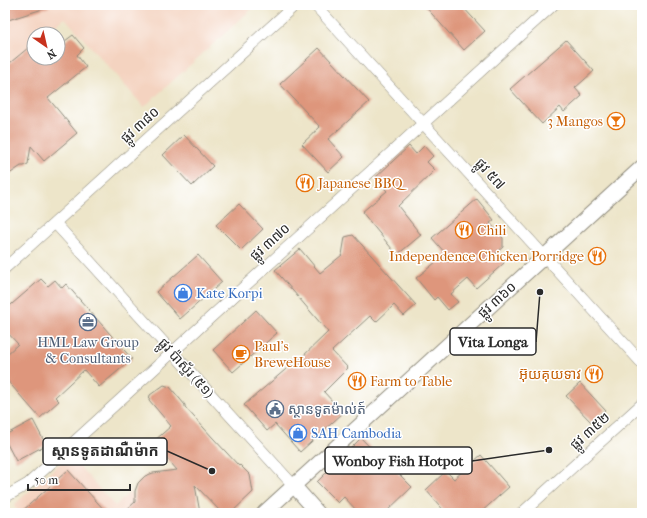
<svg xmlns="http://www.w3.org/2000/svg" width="647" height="518" font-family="'IM FELL French Canon','Noto Sans Khmer',serif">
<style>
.built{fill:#f4d3c0}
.building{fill:#de967c}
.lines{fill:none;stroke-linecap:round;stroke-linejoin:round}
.minor-casing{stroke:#8c887a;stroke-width:12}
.tertiary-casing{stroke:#8c887a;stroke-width:16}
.minor{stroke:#fff;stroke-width:11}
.tertiary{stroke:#fff;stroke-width:14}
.labels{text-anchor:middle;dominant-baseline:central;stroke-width:3;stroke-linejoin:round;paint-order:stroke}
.food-label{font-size:14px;fill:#c56008;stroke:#fff;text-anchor:start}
.street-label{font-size:14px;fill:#2b2b2b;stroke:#fff}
.shop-label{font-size:14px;fill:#366cbe;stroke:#fff;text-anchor:start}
.service-label{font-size:14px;fill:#4e5e75;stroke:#fff}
.leader{fill:none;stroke:#2b2b2b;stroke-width:1.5}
.callout-dot{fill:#2b2b2b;stroke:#fff;stroke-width:1.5}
.callout{fill:#fff;stroke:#2b2b2b;stroke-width:1.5}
.callout-label{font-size:15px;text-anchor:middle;font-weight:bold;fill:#2b2b2b}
</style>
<rect width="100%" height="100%" fill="#fff"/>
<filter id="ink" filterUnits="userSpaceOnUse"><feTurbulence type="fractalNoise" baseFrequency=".025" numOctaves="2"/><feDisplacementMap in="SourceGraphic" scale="8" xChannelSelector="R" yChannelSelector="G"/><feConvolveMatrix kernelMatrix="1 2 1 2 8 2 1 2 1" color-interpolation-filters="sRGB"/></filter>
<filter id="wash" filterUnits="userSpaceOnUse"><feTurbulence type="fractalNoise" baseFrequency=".012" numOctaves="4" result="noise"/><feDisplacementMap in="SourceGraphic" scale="16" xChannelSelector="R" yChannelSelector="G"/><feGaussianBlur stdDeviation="0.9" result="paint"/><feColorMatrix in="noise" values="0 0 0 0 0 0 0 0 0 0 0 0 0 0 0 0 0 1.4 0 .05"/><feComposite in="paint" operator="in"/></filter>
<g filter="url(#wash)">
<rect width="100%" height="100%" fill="#ede5c9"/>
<path class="built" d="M5,5h251l-112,102 -79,-89 -20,16h-11v9l-29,24z
M69,455l46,51 15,-14 19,21h-131l-4,-8z"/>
<g id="blocks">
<path class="building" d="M5,5h43l1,2 -44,14z
M424,5h37l24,26 -21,19z
M58,33l7,8 8,-6 11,13 -7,7 9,12 -38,31 29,35 -33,28 -13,-15 -3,18 -4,2h-3l-16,11v-110l29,-24v15h24z
M566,40l28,31 -19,17 7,8 -18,16 -4,-5 -18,17 -32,-35z
M319,48l50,54 -41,37 16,18 -16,15 -26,-28 18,-17 -40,-43z
M184,135l29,31 -21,20 -29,-31z
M409,146l7,8 8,-8 9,10 -6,6 8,8 -37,36 23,29 -24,20 -35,-43 25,-21 -12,-13z
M477,199l17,21 -4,3 13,15v9l-7,6 8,10 -28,25 -8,-9 -17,15 7,8 -10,8 -11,-13 -3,3 -18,-22 30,-24 -14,-16z
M239,204l24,25 -22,21 -25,-25z
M353,235l63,70 -12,11 -10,-11 -18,17 -6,-6 -38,35 16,17 -24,24 19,21 -43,39 -25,-28 -8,7 -23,-26 55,-47 1,1 28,-27 -53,-62 25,-21 20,24 22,-18 3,-18z
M198,255l24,27 -42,37 -24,-27z
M41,279l7,7 7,-6 7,8 4,-4 66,75 -33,28 -15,-17 -29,27 4,4 -19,17 -35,-40v-22l13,-12 -13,-14v-20z
M256,310l21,23 -44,39 -20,-22z
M580,383l25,27 -14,12 -25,-26z
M164,385l6,2 15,18v2l28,31 26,28 1,-1 10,10 3,17 -22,21h-9l-27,-28 5,28h-77l12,-11v-11l3,-8 7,-7 8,-3 24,-3 -24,-28 18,-16 -22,-26 1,-5z
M33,420l13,25 -30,16 -11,-21v-5z
M361,438l24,25 2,-1 25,25 -27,26h-26l-15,-16 -6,6 -21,-21z
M481,455l28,32 -29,26h-34l-20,-23 20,-19 8,8z
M68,470l39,43h-87z"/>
</g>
</g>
<g filter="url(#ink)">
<use href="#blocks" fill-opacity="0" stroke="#8c887a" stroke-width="1"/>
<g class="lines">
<defs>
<path id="minor" d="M315,5l327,358
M55,223l239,263
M5,268l290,-263
M5,497l23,-13 525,-479
M522,513l120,-109"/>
<path id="tertiary" d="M294,486l24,27
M264,513l378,-346"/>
</defs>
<use href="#minor" class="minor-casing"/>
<use href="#tertiary" class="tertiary-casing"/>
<use href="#minor" class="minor"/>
<use href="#tertiary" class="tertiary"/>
</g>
</g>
<defs>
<symbol id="bar-ring" viewBox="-11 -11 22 22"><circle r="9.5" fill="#fff" stroke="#e8710a" stroke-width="1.5"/><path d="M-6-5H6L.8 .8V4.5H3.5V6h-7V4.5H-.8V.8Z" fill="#e8710a"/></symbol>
<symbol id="restaurant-ring" viewBox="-11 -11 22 22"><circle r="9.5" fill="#fff" stroke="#e8710a" stroke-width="1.5"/><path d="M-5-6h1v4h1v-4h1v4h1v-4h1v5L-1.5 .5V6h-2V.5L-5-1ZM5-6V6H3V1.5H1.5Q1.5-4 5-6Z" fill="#e8710a"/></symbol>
<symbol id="shop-ring" viewBox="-11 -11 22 22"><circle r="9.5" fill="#fff" stroke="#3f7fe0" stroke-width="1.5"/><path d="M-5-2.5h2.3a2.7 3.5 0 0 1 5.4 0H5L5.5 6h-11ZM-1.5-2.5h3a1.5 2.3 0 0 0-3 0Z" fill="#3f7fe0"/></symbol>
<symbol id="office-ring" viewBox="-11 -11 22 22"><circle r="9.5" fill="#fff" stroke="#5c6f8a" stroke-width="1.5"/><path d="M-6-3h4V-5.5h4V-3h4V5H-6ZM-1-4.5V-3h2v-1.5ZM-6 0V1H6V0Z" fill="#5c6f8a"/></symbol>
<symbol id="cafe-ring" viewBox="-11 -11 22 22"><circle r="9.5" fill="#fff" stroke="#e8710a" stroke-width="1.5"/><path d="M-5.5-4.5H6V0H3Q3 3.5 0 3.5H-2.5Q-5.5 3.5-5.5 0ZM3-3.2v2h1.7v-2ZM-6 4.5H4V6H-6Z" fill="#e8710a"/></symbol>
<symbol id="civic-ring" viewBox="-11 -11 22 22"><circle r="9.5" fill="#fff" stroke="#5c6f8a" stroke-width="1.5"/><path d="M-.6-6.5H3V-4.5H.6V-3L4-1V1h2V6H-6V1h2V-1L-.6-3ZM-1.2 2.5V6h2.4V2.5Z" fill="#5c6f8a"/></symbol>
</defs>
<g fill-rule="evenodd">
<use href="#bar-ring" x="606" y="111" width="20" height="20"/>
<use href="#restaurant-ring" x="295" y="173" width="20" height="20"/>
<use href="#restaurant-ring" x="454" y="220" width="20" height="20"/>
<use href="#restaurant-ring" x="587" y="246" width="20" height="20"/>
<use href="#shop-ring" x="173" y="283" width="20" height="20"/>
<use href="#office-ring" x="78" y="312" width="20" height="20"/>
<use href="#cafe-ring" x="231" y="344" width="20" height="20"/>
<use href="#restaurant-ring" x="584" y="364" width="20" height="20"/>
<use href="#restaurant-ring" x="347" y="371" width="20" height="20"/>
<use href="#civic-ring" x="265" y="399" width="20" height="20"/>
<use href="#shop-ring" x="288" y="423" width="20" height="20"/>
</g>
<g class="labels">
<g class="food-label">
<text x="603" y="121" text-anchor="end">3 Mangos</text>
<text x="318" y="183">Japanese BBQ</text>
<text x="477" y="230">Chili</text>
<text x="584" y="256" text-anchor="end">Independence Chicken Porridge</text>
<text x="254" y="346">Paul's<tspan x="254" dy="16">BreweHouse</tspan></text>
<text x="581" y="374" text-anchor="end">អ៊ុយគុយទាវ</text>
<text x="370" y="381">Farm to Table</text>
</g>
<g class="street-label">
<text transform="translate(140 125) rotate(-42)">ផ្លូវ ៣៨០</text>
<text transform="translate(490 174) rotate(48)">ផ្លូវ ៥៧</text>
<text transform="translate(270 242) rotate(-42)">ផ្លូវ ៣៧០</text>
<text transform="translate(497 300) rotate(-42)">ផ្លូវ ៣៦០</text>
<text transform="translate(186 368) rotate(48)">ផ្លូវ ប៉ាស្ទ័រ (៥១)</text>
<text transform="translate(590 431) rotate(-42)">ផ្លូវ ៣៥២</text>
</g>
<g class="shop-label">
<text x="196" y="293">Kate Korpi</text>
<text x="311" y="433">SAH Cambodia</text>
</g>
<g class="service-label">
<text x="88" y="342">HML Law Group<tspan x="88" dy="16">&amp; Consultants</tspan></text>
<text x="288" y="409" text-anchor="start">ស្ថានទូតម៉ាល់ត៍</text>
</g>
</g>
<path class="leader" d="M540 292L536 342M212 471L167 451M549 450L472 461"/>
<g class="callout-dot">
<circle cx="540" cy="292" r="4"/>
<circle cx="212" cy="471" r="4"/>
<circle cx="549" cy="450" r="4"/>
</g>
<g class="callout">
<rect x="450" y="328" width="86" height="27" rx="4"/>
<rect x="43" y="438" width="124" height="27" rx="4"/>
<rect x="325" y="447" width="147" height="27" rx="4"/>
</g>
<g class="callout-label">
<text x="493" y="347">Vita Longa</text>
<text x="105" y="456">ស្ថានទូតដាណឺម៉ាក</text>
<text x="398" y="466">Wonboy Fish Hotpot</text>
</g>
<rect width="647" height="518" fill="none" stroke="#fff" stroke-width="20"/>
<g transform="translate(46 46) rotate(146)"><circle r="19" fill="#ffffff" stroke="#aaaaaa"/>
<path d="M0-3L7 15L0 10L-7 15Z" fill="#c8321e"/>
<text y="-6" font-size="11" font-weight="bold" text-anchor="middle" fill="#2b2b2b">N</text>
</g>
<path d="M28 484v6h102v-6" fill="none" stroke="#2b2b2b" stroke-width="2"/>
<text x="34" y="484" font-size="12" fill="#2b2b2b" stroke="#ffffff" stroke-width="3" paint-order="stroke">50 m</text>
</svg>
